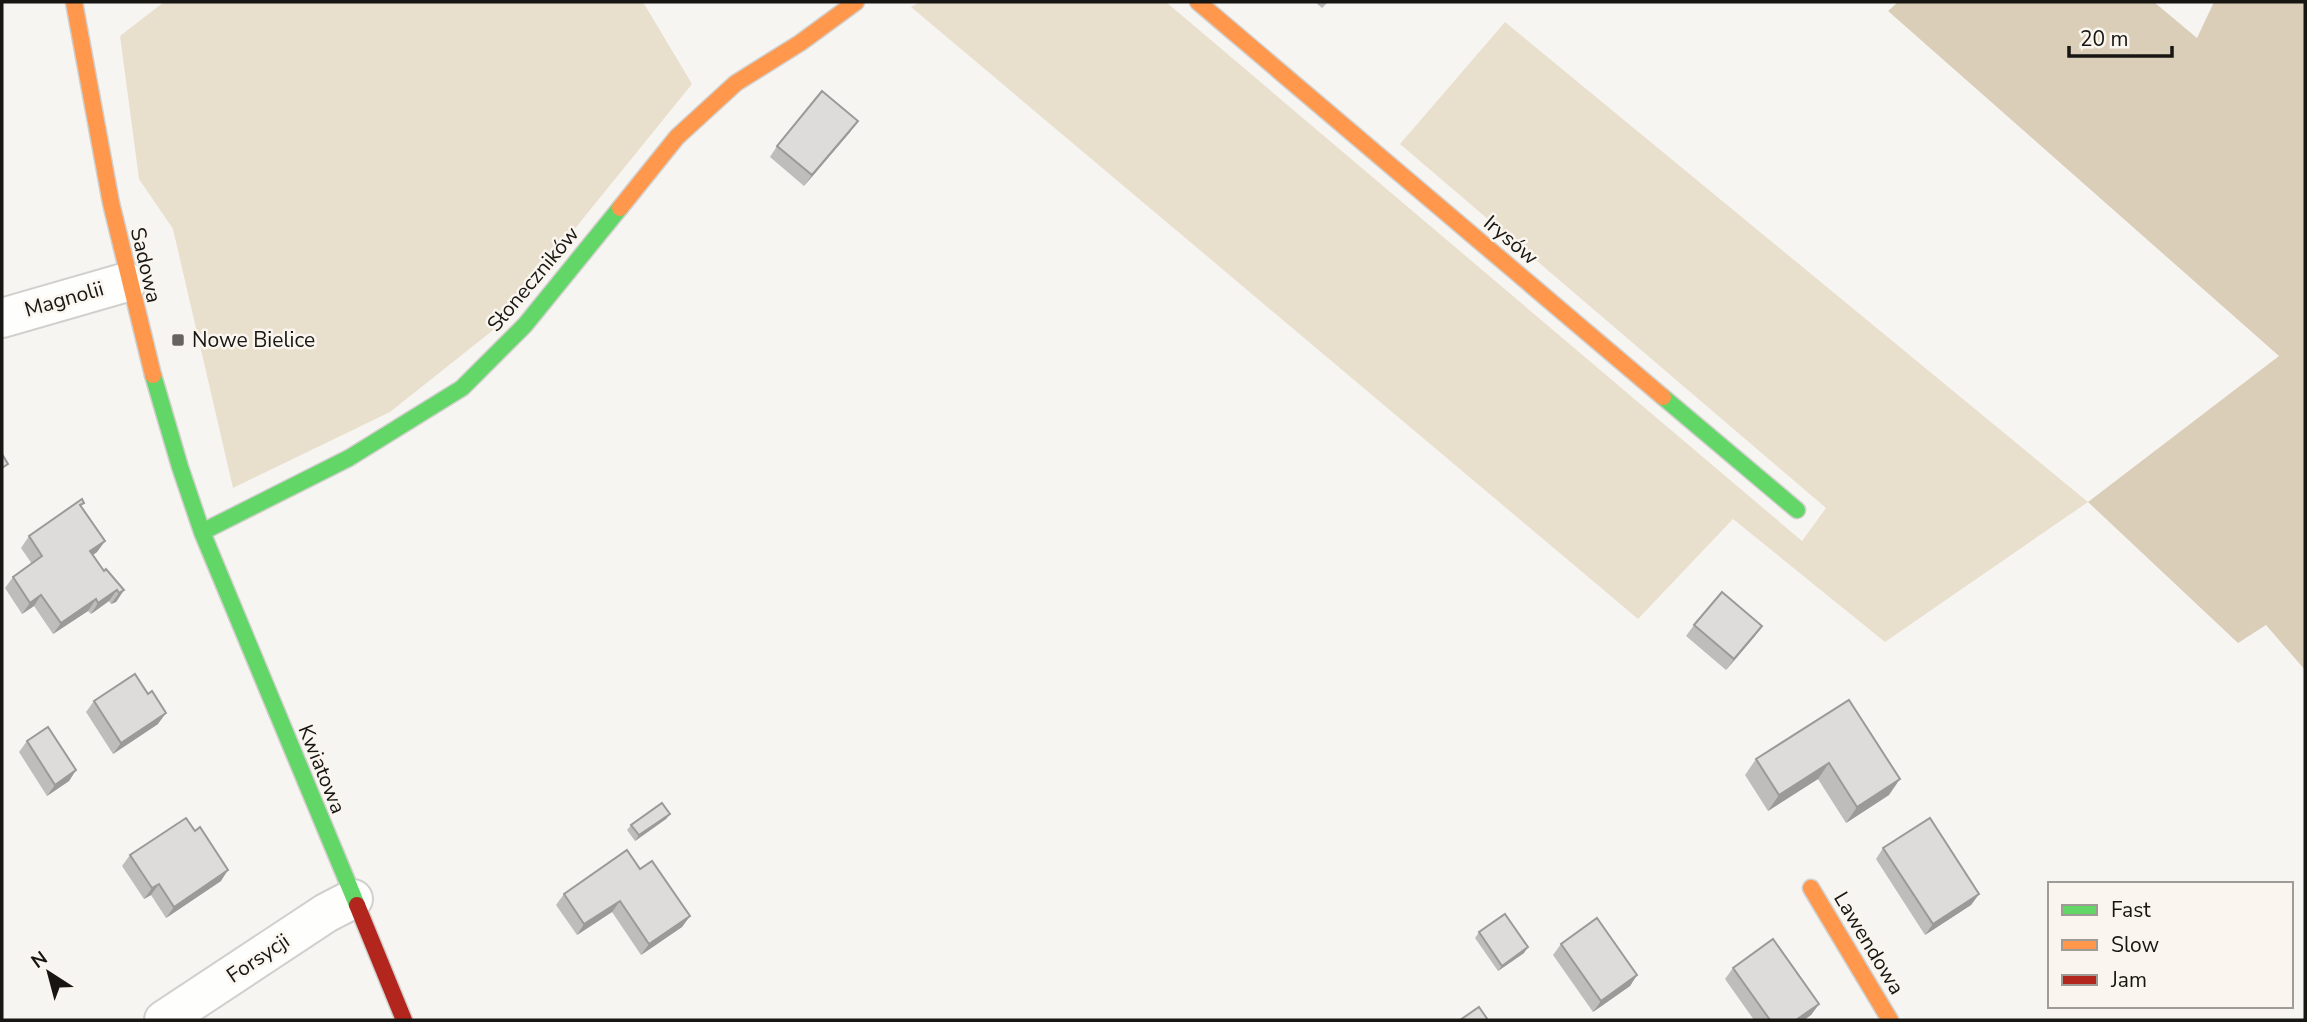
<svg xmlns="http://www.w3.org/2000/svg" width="2307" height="1022" font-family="'Nunito Sans',sans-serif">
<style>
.green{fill:#e9dfcd}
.forest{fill:#daceb9}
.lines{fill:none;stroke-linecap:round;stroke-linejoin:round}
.street-casing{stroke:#d1d0cd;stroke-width:42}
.fast-casing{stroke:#d1d0cd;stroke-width:19}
.slow-casing{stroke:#d1d0cd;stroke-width:19}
.jam-casing{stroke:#d1d0cd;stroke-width:19}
.street{stroke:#fefefd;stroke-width:38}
.fast{stroke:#63d668;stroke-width:16}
.slow{stroke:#ff974d;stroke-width:16}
.jam{stroke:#b3261e;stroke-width:16}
.wall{fill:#bebdbb}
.shaded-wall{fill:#9b9a99}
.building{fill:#dddcda;stroke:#9b9a99;stroke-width:2}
.poi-dot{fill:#656461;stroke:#faf6ef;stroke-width:2.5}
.labels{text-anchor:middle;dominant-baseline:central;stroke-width:5;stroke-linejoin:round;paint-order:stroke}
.street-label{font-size:21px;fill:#171613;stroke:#faf6ef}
.poi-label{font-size:21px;fill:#171613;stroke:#faf6ef;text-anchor:start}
</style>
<rect width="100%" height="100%" fill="#f7f5f2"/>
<path class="green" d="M164,2h479l49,82 -200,247 -102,81 -157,76 -60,-259 -34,-50 -19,-143z
M920,2h246l636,539 24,-33 -426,-364 105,-122 583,480 -203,140 -152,-123 -95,100 -727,-612z"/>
<path class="forest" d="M1898,2h256l43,36 17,-36h91v668l-39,-45 -28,18 -150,-141 191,-146 -391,-345z"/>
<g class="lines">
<defs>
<path id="street" d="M2,318l125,-36
M164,1020l162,-107 27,-14"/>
<path id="fast" d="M153,375l27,92 22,65 155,373
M1663,397l134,113
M202,532l147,-74 113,-70 63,-63 95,-117"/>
<path id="slow" d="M74,2l37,201 42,172
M1198,2l465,395
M620,208l57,-71 59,-54 64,-40 56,-41
M1811,888l79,132"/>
<path id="jam" d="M357,905l47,115"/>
</defs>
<use href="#street" class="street-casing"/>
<use href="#fast" class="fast-casing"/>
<use href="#slow" class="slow-casing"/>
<use href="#jam" class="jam-casing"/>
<use href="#street" class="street"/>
<use href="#fast" class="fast"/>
<use href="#slow" class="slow"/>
<use href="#jam" class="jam"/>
</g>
<path class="wall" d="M1315,2h13l-6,6z
M850,132l-46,54 -34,-29 7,-11z
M81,507l24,34 -8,11 -4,3 11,16 20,19 -8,12 -5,2 -2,-3 -18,13 -3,-3 -35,23 -19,-28 -12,8 -17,-26 8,-11 19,-13 -11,-16 8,-12z
M1694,625l68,1 -8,11 -28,33 -40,-34z
M1849,700l40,95 -43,28 -28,-44 -50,32 -23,-36 11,-16z
M94,701l64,23 -45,30 -27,-42z
M27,741l49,29 -7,11 -22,15 -28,-44z
M670,814l-4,5 -31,22 -8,-11 4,-5z
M1883,848l96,46 -8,11 -46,30 -49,-76z
M130,855l91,26 -55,37 -15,-23 -7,4 -22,-33z
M640,869l50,47 -8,11 -41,28 -29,-43 -35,23 -21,-30 8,-11z
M1479,932l45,21 -26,18 -23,-33z
M1561,944l76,31 -7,11 -37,26 -40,-57z
M1733,968l86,36 -8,11 -7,5h-50l-29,-41z"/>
<path class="shaded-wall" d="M858,121l-8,11 -46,54 8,-11z
M105,541l-8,11 -14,10 7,-11z
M117,590l-8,11 -18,13 7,-11z
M124,590l-8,12 -5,2 8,-11z
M41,595l-7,11 -12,8 8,-11z
M96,599l-8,12 -35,23 8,-11z
M1762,626l-8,11 -28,33 8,-11z
M166,713l-8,11 -45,30 8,-11z
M1829,763l-11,16 -50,32 11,-16z
M76,770l-7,11 -22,15 8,-11z
M1900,779l-11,16 -43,28 11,-16z
M670,814l-4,5 -31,22 4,-6z
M228,870l-7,11 -55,37 8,-11z
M159,884l-8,11 -7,4 8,-11z
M1979,894l-8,11 -46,30 8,-11z
M620,901l-8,11 -35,23 7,-11z
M690,916l-8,11 -41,28 8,-11z
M1528,947l-4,6 -26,18 4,-5z
M1637,975l-7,11 -37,26 8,-11z
M1819,1004l-8,11 -7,5h-8z"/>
<path class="building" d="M822,91l36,30 -46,54 -35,-29z
M2,454l6,10 -6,4z
M82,499l2,4 -4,2 25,36 -15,10 14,20 2,-2 18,21 -5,3 -2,-3 -19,13 -2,-4 -35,24 -20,-28 -11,8 -17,-26 29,-21 -13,-20z
M1722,592l40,34 -28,33 -40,-34z
M135,674l13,20 4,-3 14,22 -45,30 -27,-42z
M1849,700l51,79 -43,28 -28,-44 -50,32 -23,-36z
M48,727l28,43 -21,15 -28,-44z
M662,803l8,11 -31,21 -8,-10z
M186,818l9,13 5,-4 28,43 -54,37 -15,-23 -7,4 -22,-33z
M1930,818l49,76 -46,30 -50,-76z
M627,850l13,19 12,-8 38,55 -41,28 -29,-43 -36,23 -20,-30z
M1505,914l23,33 -26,19 -23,-34z
M1597,918l40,57 -36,26 -40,-57z
M1773,939l46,65 -23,16h-26l-37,-52z
M1479,1007l9,13h-28z"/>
<rect class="poi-dot" x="171" y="333" width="14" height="14" rx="3.5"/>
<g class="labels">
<g class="street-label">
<text transform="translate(1511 240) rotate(40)">Irysów</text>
<text transform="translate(146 265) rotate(77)">Sadowa</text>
<text transform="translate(533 279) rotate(-50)">Słoneczników</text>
<text transform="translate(64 299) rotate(-16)">Magnolii</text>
<text transform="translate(322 769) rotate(68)">Kwiatowa</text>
<text transform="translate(1869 943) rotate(59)">Lawendowa</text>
<text transform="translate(258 958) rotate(-34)">Forsycji</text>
</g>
<g class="poi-label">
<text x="192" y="340">Nowe Bielice</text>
</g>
</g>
<rect width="2307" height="1022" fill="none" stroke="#171613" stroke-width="7"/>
<rect x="2048" y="882" width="245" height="126" fill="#faf6ef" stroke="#9f9c97" stroke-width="2"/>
<rect x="2062" y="905" width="35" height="10" fill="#63d668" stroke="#9f9c97" stroke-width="2"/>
<text x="2111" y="917" font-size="21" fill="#171613">Fast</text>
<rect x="2062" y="940" width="35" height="10" fill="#ff974d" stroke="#9f9c97" stroke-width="2"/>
<text x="2111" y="952" font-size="21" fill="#171613">Slow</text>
<rect x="2062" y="975" width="35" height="10" fill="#b3261e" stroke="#9f9c97" stroke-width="2"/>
<text x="2111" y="987" font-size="21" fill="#171613">Jam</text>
<g transform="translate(49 973) rotate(324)" stroke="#faf6ef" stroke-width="5" paint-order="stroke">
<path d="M0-5L12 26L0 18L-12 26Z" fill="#171613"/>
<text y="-10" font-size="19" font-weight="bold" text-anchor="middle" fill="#171613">N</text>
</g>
<path d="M2069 46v10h103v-10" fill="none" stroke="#171613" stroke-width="3.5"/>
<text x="2080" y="46" font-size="21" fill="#171613" stroke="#faf6ef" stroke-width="5" paint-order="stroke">20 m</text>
</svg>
